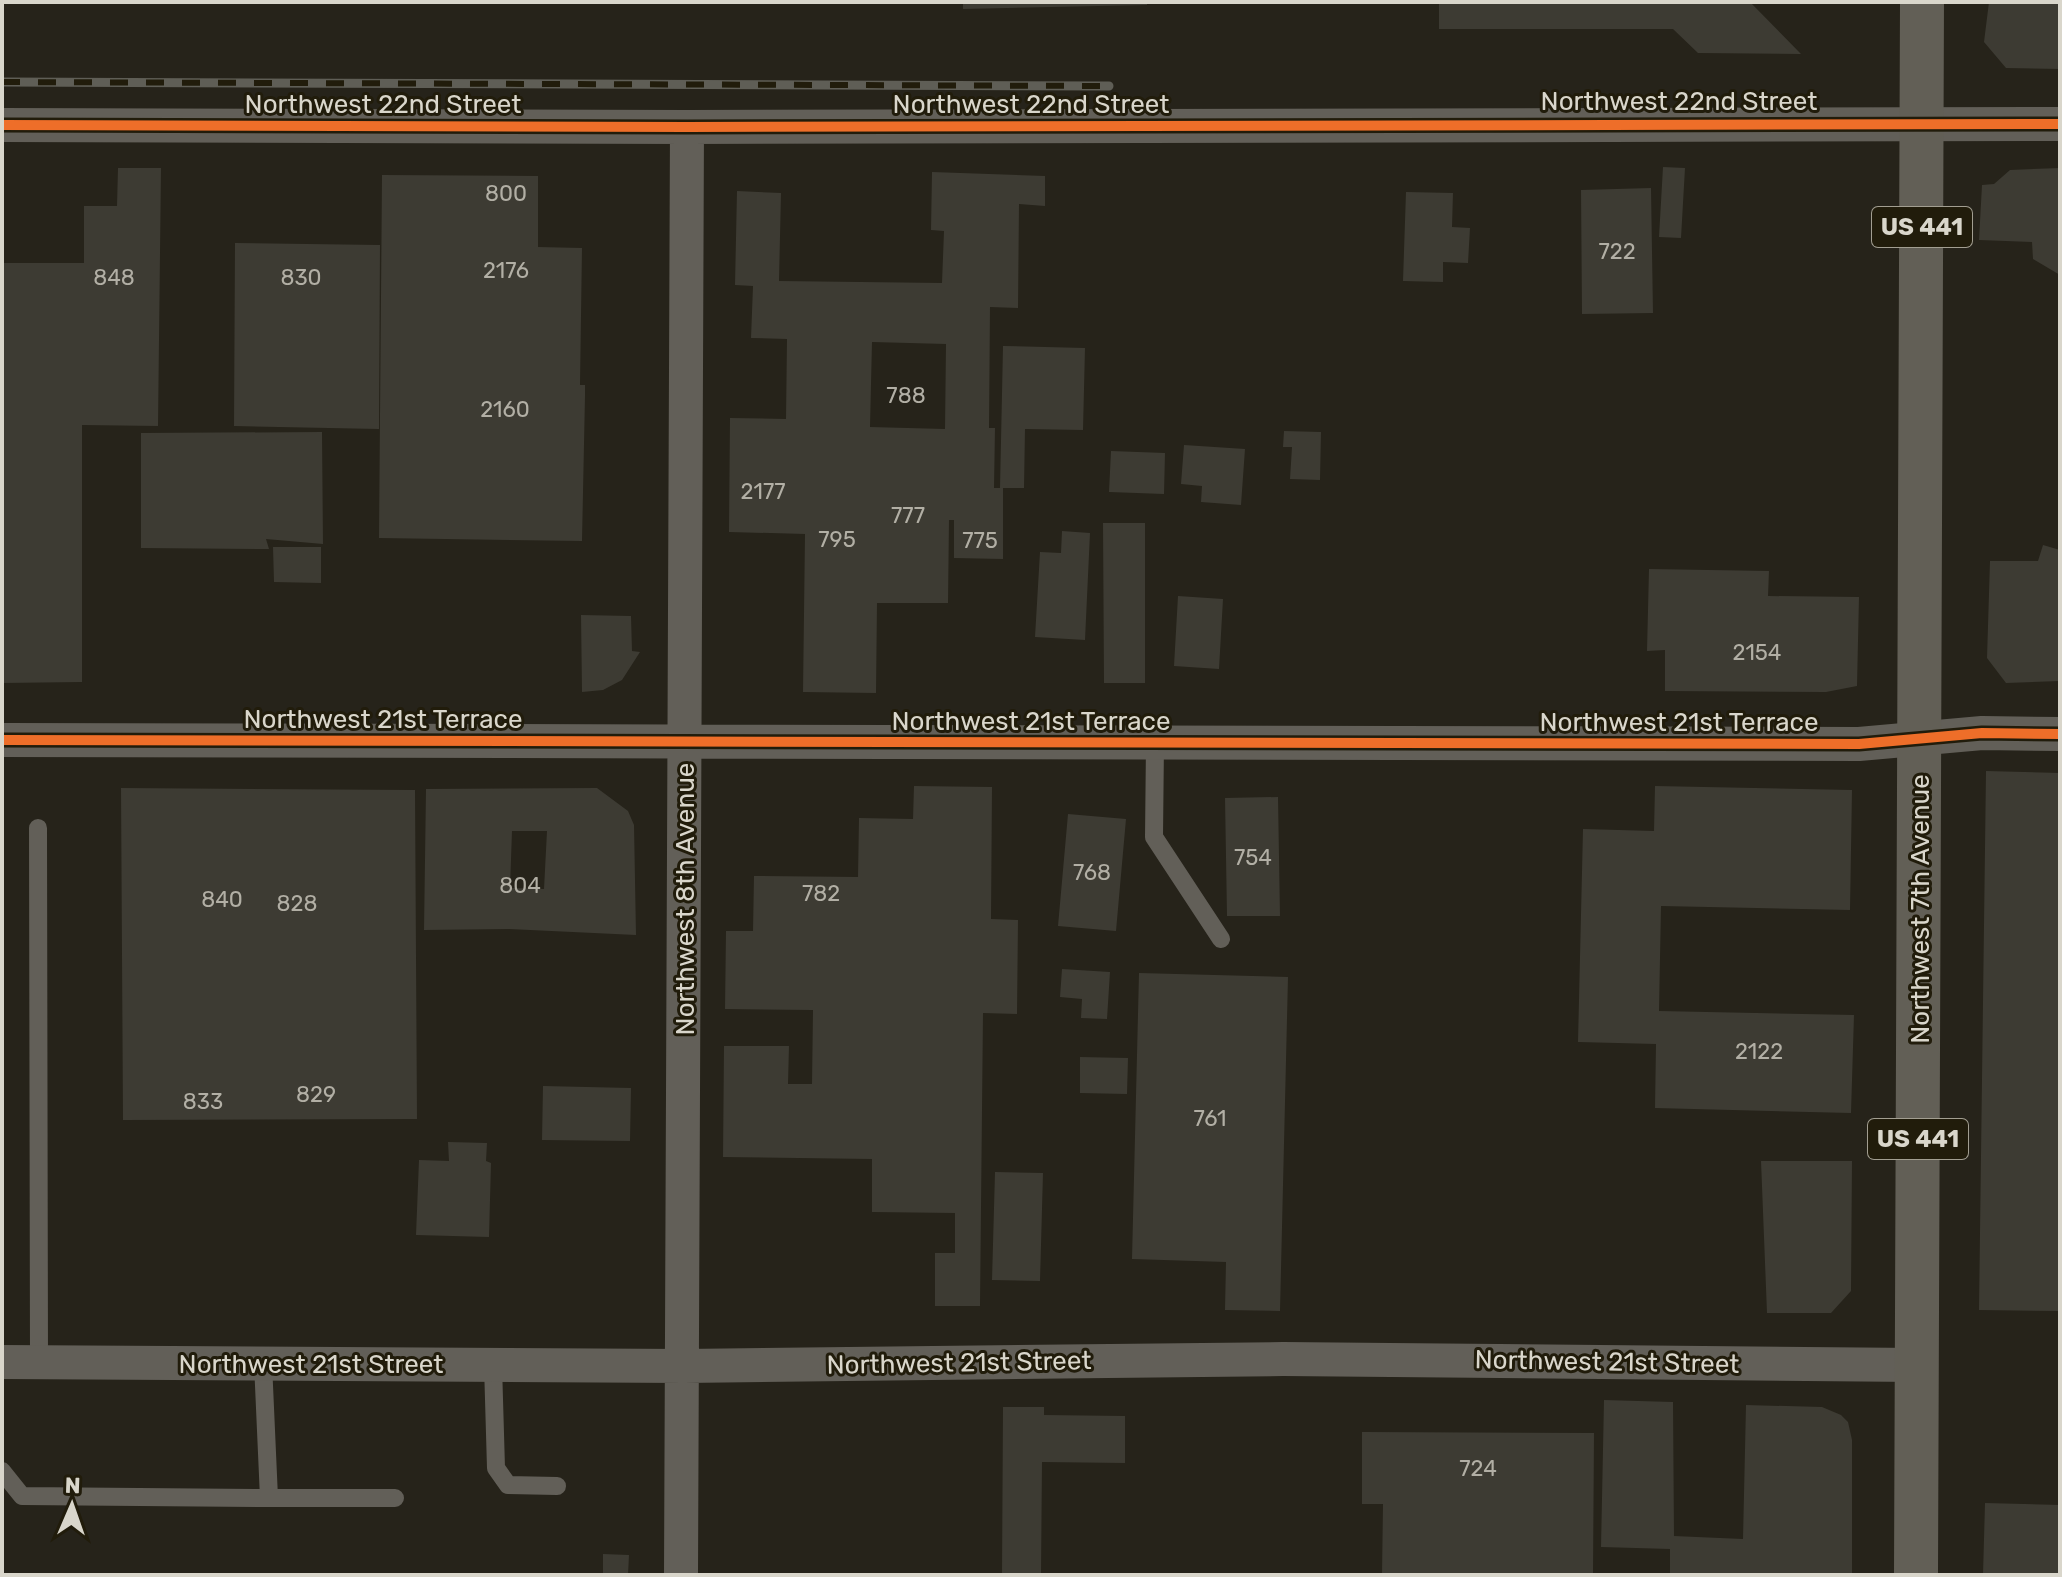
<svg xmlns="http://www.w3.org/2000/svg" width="2062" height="1577" font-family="Rubik,sans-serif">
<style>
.building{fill:#3d3b33;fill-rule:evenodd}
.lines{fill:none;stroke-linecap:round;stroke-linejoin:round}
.service{stroke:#625f58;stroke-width:18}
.minor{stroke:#625f58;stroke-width:34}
.primary{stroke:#625f56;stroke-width:44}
.rail-casing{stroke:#5f5e56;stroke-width:9}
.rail{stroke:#211c0b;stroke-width:6;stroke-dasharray:18;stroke-linecap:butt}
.cycleway-casing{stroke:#211c0b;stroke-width:15}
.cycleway{stroke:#ee6e29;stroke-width:10}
.labels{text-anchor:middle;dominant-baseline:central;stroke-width:6;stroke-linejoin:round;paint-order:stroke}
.number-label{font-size:22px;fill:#b2afa5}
.shield{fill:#211c0b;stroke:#a29e91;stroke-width:2}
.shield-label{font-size:24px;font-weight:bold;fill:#d9d6cb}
.street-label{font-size:26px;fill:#d9d6cb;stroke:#211c0b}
</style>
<rect width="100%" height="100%" fill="#26231a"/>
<path class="building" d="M963,2h184v3l-184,4z
M1439,2h311l51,52 -103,-1 -25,-24h-234z
M1989,2h71v67l-54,-1 -22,-26z
M1663,167l22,1 -4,70 -22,-1z
M118,168h43l-3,258 -76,-1v257l-80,1v-420h82v-57h33z
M2060,168v107l-27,-16 -1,-17 -53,-2 3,-55 12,-1 16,-14z
M932,172l113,4v30l-26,-2 -1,104 -28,-1 -1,121h6l-1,60h6l3,-142 82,2 -2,82 -58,-1 -1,59h-21v71l-49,-1v-38h-5l-1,83h-71l-1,90 -73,-1 2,-158 -76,-2 1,-114 56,1 1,-80 -36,-1 2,-52 -18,-1 2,-94 44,2 -2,88 163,2 2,-52 -13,-1zM872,342l74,2 -1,85 -75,-2z
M382,175l156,1v71l44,1 -2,137h5v11l-3,145 -203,-3z
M1651,188l2,125 -71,1 -1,-124z
M1406,192l47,1 -1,34 18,1 -2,35 -25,-1v20l-40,-1z
M235,243l145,2 -1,184 -145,-3z
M1284,431l37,1 -1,48 -30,-1 2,-32h-9z
M322,432l1,112 -57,-5 3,10 -128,-1v-115z
M1184,445l61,4 -4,56 -40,-3 1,-16 -21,-2z
M1111,451l54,2 -1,41 -55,-2z
M1103,523h42v160h-41z
M1062,531l28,2 -5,107 -50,-3 5,-85 21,1z
M2043,545l17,5v131l-54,2 -19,-25 3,-97h48z
M273,547h48v36l-47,-1z
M1649,569l120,2 -1,25 91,1 -2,89 -31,6 -161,-1v-41l-18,1z
M1178,596l45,3 -4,70 -45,-3z
M581,615l50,1 1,35 8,1 -18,28 -19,10 -21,2z
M1986,771l74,2v538l-81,-1z
M914,786l78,1 -1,132 27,1 -1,94 -34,-1 -3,293h-45v-53h20v-40l-83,-1v-53l-149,-2 1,-111h65l-1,38h24l1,-74 -88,-1 1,-78h27l1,-55 104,1 1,-59 54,1z
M1655,786l197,4 -2,120 -189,-4 -2,105 195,4 -3,98 -196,-5 1,-64 -78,-2 5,-213 71,2z
M121,788l294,2 2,329 -294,1z
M597,788l31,23 6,14 2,110 -127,-6 -85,1 2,-141zM512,831h35l-3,58 -34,-1z
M1278,797l2,119h-53l-2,-118z
M1068,814l58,5 -10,112 -58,-5z
M1062,969l48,3 -3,47 -26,-1 1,-19 -22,-2z
M1139,973l149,4 -8,334 -55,-1 1,-48 -94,-3z
M1080,1057l48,1 -1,36 -47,-1z
M543,1086l88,2 -1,53 -88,-1z
M448,1142l39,1 -1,18 5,2 -2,74 -73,-2 3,-75 30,1z
M1761,1161h91l-1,130 -20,22h-64z
M995,1172l48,1 -3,108 -48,-1z
M1604,1400l69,2 1,134 69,3 3,-134 76,2 19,8 7,7 4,18v135h-182v-26l-69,-2z
M1003,1407h41v8l81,1v47l-83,-1 -1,113h-39z
M1362,1432l232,1 -1,142h-211l1,-71h-21z
M1985,1503l75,2v70h-77z
M603,1554l26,1 -1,20h-25z"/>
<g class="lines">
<path class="service" d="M1155,743l-1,94 67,102
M38,828l1,534
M493,1365l3,103 12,17 49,1
M2,1471l20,25 247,2 -6,-135
M269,1498h126"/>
<path class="minor" d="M2,125l685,2 1373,-3
M2,740l1857,4 123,-11 78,1
M2,1362l682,4 599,-7 634,6
M681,1575l6,-1448"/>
<path class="primary" d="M1916,1575l6,-1573"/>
<defs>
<path id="rail" d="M2,82l1107,4"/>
</defs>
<use href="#rail" class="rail-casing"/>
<use href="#rail" class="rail"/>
<defs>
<path id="cycleway" d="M2,125l685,2 1373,-3
M2,740l1857,4 123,-11 78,1"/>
</defs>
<use href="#cycleway" class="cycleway-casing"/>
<use href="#cycleway" class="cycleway"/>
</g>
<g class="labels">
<g class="number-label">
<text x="506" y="193">800</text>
<text x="1617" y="251">722</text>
<text x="506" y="270">2176</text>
<text x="114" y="277">848</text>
<text x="301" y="277">830</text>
<text x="906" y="395">788</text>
<text x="505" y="409">2160</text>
<text x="763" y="491">2177</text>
<text x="908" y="515">777</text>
<text x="837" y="539">795</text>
<text x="980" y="540">775</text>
<text x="1757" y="652">2154</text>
<text x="1253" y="857">754</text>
<text x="1092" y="872">768</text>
<text x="520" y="885">804</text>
<text x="821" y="893">782</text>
<text x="222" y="899">840</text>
<text x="297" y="903">828</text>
<text x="1759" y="1051">2122</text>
<text x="316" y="1094">829</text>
<text x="203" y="1101">833</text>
<text x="1210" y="1118">761</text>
<text x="1478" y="1468">724</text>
</g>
<g class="shield">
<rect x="1872" y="207" width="100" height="40" rx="6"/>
<rect x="1868" y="1119" width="100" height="40" rx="6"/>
</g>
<g class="shield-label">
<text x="1922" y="227">US 441</text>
<text x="1918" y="1139">US 441</text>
</g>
<g class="street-label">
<text x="1679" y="101">Northwest 22nd Street</text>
<text x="383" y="104">Northwest 22nd Street</text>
<text x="1031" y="104">Northwest 22nd Street</text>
<text x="383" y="719">Northwest 21st Terrace</text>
<text x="1031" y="721">Northwest 21st Terrace</text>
<text x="1679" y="722">Northwest 21st Terrace</text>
<text transform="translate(685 899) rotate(-90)">Northwest 8th Avenue</text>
<text transform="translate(1920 909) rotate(-90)">Northwest 7th Avenue</text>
<text transform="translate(1607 1362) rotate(1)">Northwest 21st Street</text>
<text transform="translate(959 1363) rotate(-1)">Northwest 21st Street</text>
<text x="311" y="1364">Northwest 21st Street</text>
</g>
</g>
<rect width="2062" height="1577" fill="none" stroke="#d9d6cb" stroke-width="8"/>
<g transform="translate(72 1505) rotate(2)" stroke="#211c0b" stroke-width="6" paint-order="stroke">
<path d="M0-6L14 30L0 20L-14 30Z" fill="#d9d6cb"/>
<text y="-12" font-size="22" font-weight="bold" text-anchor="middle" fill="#d9d6cb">N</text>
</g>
</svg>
